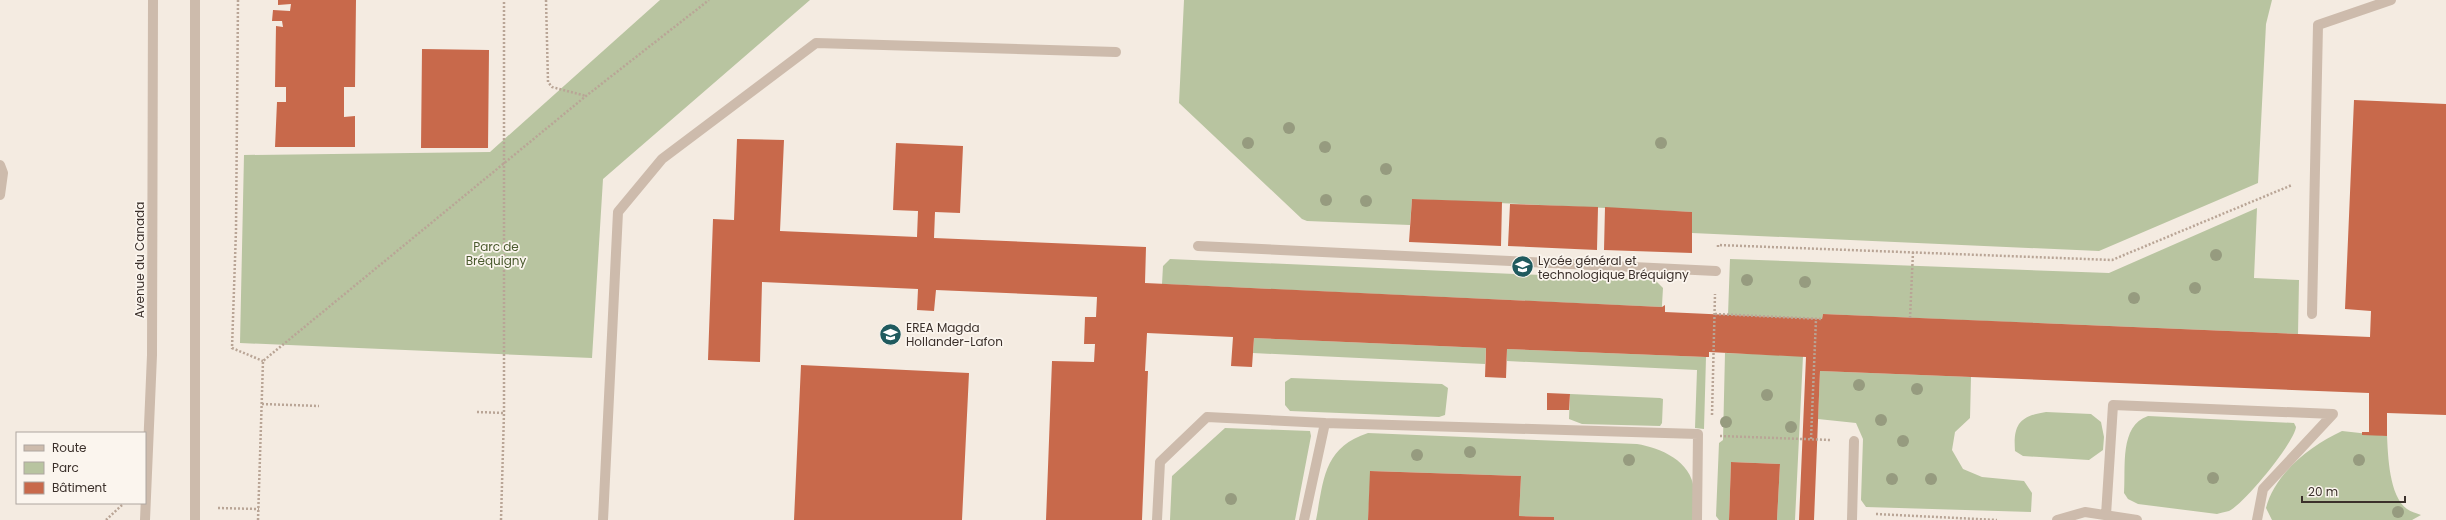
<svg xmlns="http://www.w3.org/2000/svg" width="2446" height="520" font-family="Poppins,sans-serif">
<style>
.green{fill:#b8c4a0}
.building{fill:#c8694b}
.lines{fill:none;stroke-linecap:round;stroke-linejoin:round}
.path{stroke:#b9a596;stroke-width:2.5;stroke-dasharray:2 2;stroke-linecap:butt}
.minor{stroke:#cdbbac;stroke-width:10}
.tree{fill:#969b7f}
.labels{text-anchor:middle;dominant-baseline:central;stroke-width:3.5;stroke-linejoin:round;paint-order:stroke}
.park-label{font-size:12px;fill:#4a5a2e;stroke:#fbf5ee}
.street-label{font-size:12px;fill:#3b302b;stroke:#fbf5ee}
.poi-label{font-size:12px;fill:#3b302b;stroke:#fbf5ee;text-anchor:start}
</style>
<rect width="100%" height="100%" fill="#f4ebe1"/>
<path class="green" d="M660,0h150l-207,179 -11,179 -352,-15 4,-188 246,-3z
M1184,0h1088l-6,24 -8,159 -159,68 -407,-18v-21l-280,-13 -2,26 -103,-4 -5,-2 -123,-116z
M2257,208l-3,70 45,2 -1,54 -475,-20 -1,5 -94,-4 2,-56 379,14z
M1170,259l485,21 8,8 -1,17v2l-500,-23 1,-18z
M1254,338l232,10 -1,16 -232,-11z
M1507,349l199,8 -2,72 -9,-1 2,-58 -190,-9z
M1725,353l78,3 -8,164h-18l3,-56 -49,-2 -2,58h-10l-3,-4 3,-73 4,-3z
M1820,371l151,6 -1,41 -15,14 -3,18 11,19 19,8 42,4 8,12 -1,19 -165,-5 -5,-7 2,-61 -7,-16 -38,-4z
M1291,378l151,6 6,4 -3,27 -6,2 -149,-6 -5,-6v-23z
M1570,394l90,4 3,1 -1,24 -2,3 -78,-2 -13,-5z
M2046,412l45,2 10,8 3,15 -1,13 -14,10 -66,-4 -8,-5c-2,-27 5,-35 31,-39z
M2148,416l146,7 2,4c-2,16 -52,77 -67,84 -4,1 -9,2 -12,3l-79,-10 -10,-5 -4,-6c2,-26 -5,-67 24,-77z
M1225,428l85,3 1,5 -16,84h-125l2,-44z
M2342,431l45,5c1,19 2,60 20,73 4,3 10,4 14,6l-9,5h-140l-6,-12c9,-35 44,-62 76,-77z
M1368,433l269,11c24,4 54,17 57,45 2,10 0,21 0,31h-140v-3l-35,-1 2,-40 -150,-5 -3,49h-52c8,-41 7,-72 52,-87z"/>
<path class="building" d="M278,0h78l-1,87h-11v30l11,-1v31h-80l2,-45h9v-15h-11l1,-61 7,1 -1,-6h-10l1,-11 17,1 1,-7 -13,1z
M422,49l67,1 -1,98h-67z
M2354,100l92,4v311l-59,-2v23l-25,-1v-3h7v-39l-549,-22 -6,149h-15l7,-163 -97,-5v5h-3l-199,-8 -1,29 -21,-1 1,-29 -232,-10 -2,29 -21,-1 2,-29 -86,-4 -2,38h3l-6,149h-96l6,-159 42,1 1,-18h-11l1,-27h11l1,-20 -161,-7 -2,21 -17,-1 1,-21 -156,-7 -2,80 -52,-2 5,-141 21,1 3,-81 47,1 -4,91 137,6 1,-26 -25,-1 3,-67 67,3 -3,67 -25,-1 -1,26 212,9 -1,36 517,24 3,-2v7l157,7 1,-5 547,23 1,-26 -26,-2z
M1412,199l90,3 -1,44 -92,-4z
M1510,204l88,3 -1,43 -89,-4z
M1605,207l87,5v41l-88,-3z
M801,365l168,8 -7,147h-168z
M1547,393l23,1 -1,16h-22z
M1731,462l49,2 -3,56h-48z
M1370,471l151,5 -2,40 35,1v3h-186z"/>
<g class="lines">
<path class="path" d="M238,0l-2,230 -4,118 31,13
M546,0l2,82 4,5 34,9
M1718,247v-2l394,15 180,-75
M1715,314l107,5
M1910,318l3,-66
M262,404l57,2
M477,412l27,1
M1712,415l3,-121
M1720,436l111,4
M1811,439l5,-120
M218,508l41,1
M1876,514l121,6
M106,520l16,-15
M258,520l5,-159 323,-265 123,-96
M501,520l3,-107v-413"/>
<path class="minor" d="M0,165l3,8 -3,22
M1198,246l518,25
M2312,314l6,-289 73,-25
M2106,515l7,-110 220,9
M145,520l7,-165 1,-355
M195,520v-520
M603,520l15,-308 44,-53 154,-116 300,9
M1157,520l3,-58 47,-45 118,6
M1304,520l21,-97 373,11 -1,86
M1852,520l2,-79
M2057,520l28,-8 52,8
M2257,520l6,-31 70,-75"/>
</g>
<g class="tree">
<circle cx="1289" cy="128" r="6"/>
<circle cx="1248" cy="143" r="6"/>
<circle cx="1661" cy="143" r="6"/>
<circle cx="1325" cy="147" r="6"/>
<circle cx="1386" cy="169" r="6"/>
<circle cx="1326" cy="200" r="6"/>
<circle cx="1366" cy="201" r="6"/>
<circle cx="2216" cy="255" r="6"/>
<circle cx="1747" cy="280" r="6"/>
<circle cx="1805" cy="282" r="6"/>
<circle cx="2195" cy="288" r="6"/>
<circle cx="2134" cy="298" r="6"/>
<circle cx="1859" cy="385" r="6"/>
<circle cx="1917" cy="389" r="6"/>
<circle cx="1767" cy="395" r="6"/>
<circle cx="1881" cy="420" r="6"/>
<circle cx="1726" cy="422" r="6"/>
<circle cx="1791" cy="427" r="6"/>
<circle cx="1903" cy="441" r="6"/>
<circle cx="1470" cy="452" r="6"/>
<circle cx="1417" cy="455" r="6"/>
<circle cx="1629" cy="460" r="6"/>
<circle cx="2359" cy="460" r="6"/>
<circle cx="2213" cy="478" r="6"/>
<circle cx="1892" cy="479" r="6"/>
<circle cx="1931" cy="479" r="6"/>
<circle cx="1231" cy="499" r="6"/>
<circle cx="2398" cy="512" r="6"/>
</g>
<defs>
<symbol id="school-disc" viewBox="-11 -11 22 22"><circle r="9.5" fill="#1f5a5e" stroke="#fbf5ee"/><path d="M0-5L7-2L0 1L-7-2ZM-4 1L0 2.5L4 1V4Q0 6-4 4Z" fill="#fff"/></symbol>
</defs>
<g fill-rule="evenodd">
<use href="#school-disc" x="1510" y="254" width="25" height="25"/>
<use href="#school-disc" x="878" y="322" width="25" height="25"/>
</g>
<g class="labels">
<g class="park-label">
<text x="496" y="246">Parc de<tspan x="496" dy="14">Bréquigny</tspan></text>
</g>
<g class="street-label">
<text transform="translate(139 260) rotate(-90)">Avenue du Canada</text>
</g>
<g class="poi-label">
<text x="1538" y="260">Lycée général et<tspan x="1538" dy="14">technologique Bréquigny</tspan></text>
<text x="906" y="327">EREA Magda<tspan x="906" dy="14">Hollander-Lafon</tspan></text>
</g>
</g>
<rect x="16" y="432" width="130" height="72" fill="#fbf5ee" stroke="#aea6a0"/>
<rect x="24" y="445" width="20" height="6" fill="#cdbbac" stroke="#aea6a0"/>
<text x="52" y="452" font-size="12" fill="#3b302b">Route</text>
<rect x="24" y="462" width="20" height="12" fill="#b8c4a0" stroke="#aea6a0"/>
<text x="52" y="472" font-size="12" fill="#3b302b">Parc</text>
<rect x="24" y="482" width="20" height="12" fill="#c8694b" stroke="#aea6a0"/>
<text x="52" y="492" font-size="12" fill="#3b302b">Bâtiment</text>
<path d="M2302 496v6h103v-6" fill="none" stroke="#3b302b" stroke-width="2"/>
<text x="2308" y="496" font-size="12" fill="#3b302b" stroke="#fbf5ee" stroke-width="3" paint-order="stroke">20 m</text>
</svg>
